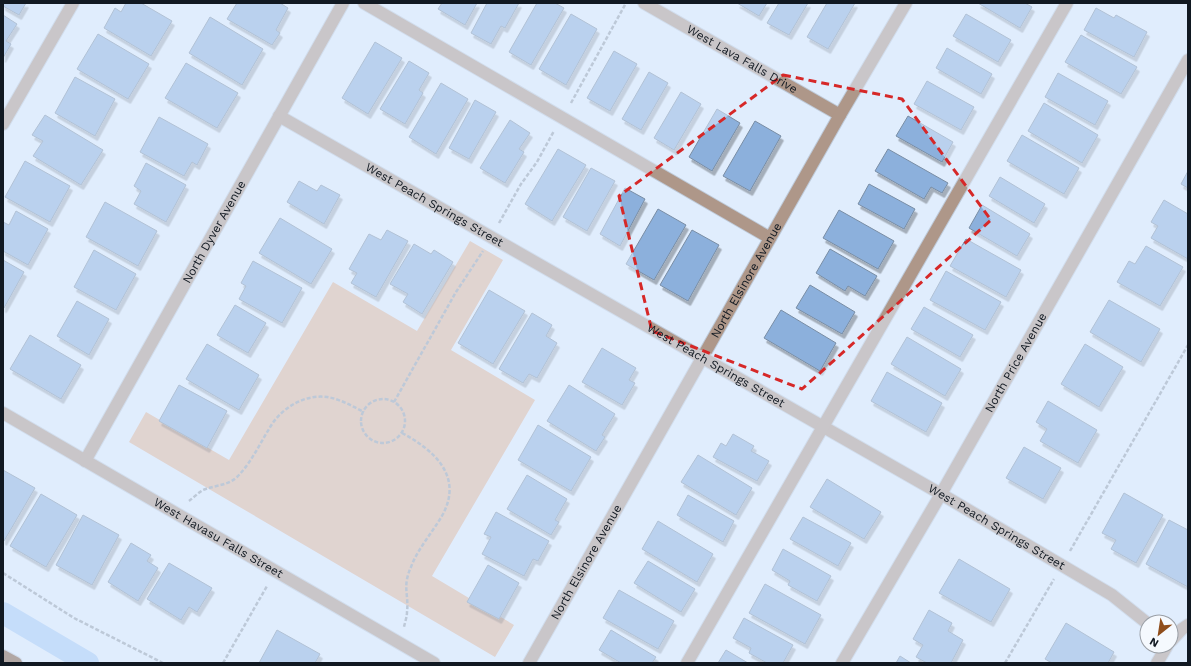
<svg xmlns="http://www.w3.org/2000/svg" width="1191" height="666" font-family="'Work Sans',sans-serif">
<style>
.green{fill:#e1b59a}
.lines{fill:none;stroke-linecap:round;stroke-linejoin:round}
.canal{stroke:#a5caf6;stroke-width:22}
.building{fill:#8cb0dc;stroke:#798da4;filter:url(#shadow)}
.minor-casing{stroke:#bfcbda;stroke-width:14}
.major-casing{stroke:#bfcbda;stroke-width:14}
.path{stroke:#939eab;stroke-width:2.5;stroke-dasharray:4 2;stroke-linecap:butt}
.minor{stroke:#ae9789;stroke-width:12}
.major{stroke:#785239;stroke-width:12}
.marked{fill:none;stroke:#d62828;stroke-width:3;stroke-dasharray:8 5;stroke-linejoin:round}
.labels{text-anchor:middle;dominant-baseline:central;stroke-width:4;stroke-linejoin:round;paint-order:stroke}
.street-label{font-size:12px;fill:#111922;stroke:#f5f9fe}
</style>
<defs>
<filter id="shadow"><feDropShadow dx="2.5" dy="4.5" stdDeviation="0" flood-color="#0004"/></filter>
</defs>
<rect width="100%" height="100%" fill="#e0edfd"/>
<path class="green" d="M470,241l33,19 -52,90 84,50 -103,176 82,49 -19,32 -366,-215 17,-30 83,48 104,-178 84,49z"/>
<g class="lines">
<path class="canal" d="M3,613l85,50"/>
</g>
<path class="building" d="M3,3h23l-7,12 -16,-9z
M126,3h15l31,18 -21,35 -47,-28 11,-20 6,4z
M237,3h43l8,5 -12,22 4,3 -8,12 -45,-26z
M442,3h35l-12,22 -27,-16z
M487,3h32l-14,25 -4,-2 -10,18 -20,-11z
M537,3h18l9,5 -33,57 -22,-13z
M737,3h30l-8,13z
M779,3h29l-19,32 -22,-12z
M827,3h28l-27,46 -21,-12z
M978,3h47l7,4 -12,21z
M1096,8l18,10 2,-3 31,17 -13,25 -50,-27z
M571,14l26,15 -31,56 -27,-16z
M966,14l45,26 -13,22 -45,-26z
M3,15l14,9 -11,17 5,3 -8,14z
M210,17l53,32 -21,36 -53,-32z
M98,34l51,30 -21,35 -51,-30z
M1081,35l56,32 -16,27 -56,-32z
M375,42l27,16 -34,56 -26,-16z
M947,48l45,26 -11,20 -45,-26z
M614,51l23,13 -27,47 -23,-13z
M409,61l20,12 -10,17 4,3 -18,31 -25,-15z
M186,63l52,30 -21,35 -52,-30z
M649,72l19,11 -27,47 -19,-11z
M1058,73l50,28 -13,24 -50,-28z
M75,77l40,22 -20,37 -40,-23z
M927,81l47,26 -13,23 -47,-26z
M441,83l27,16 -32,55 -27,-17z
M681,92l20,12 -27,46 -20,-12z
M475,100l21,12 -27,47 -20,-11z
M1044,103l54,32 -16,28 -54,-32z
M717,109l23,14 -28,48 -23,-14z
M45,115l58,35 -22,35 -48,-29 10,-15 -11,-6z
M908,116l45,26 -11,20 -46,-26z
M159,117l49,27 -11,21 -5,-3 -8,14 -44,-24z
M510,120l20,13 -11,16 5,3 -19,31 -25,-15z
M755,121l26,15 -31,55 -27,-15z
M1022,135l57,33 -15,26 -57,-33z
M558,149l28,16 -34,56 -27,-17z
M888,149l60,34 -6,10 -11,-6 -7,12 -49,-28z
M25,161l45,25 -20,36 -45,-25z
M146,163l40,22 -20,37 -32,-18 7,-13 -7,-5z
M591,168l24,13 -28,50 -24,-14z
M1188,171v17l-7,-4z
M1000,177l45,27 -11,19 -45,-27z
M299,181l18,10 4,-6 19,10 -16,29 -37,-22z
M869,184l46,25 -11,20 -46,-25z
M625,188l20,11 -25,47 -20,-12z
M1164,200l24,14v45l-37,-21 7,-12 -7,-4z
M105,202l52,29 -19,35 -52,-29z
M982,205l48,29 -13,22 -48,-28z
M658,209l28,16 -32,55 -28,-16z
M839,210l55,31 -16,28 -55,-31z
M16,211l32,18 -20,36 -25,-14v-29l6,3z
M280,218l52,31 -21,35 -52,-31z
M387,230l21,11 -32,56 -25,-14 6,-10 -8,-4 20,-35 12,6z
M692,230l27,15 -31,56 -28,-16z
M966,239l55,31 -15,27 -56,-31z
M414,244l17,10 3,-4 19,12 -31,52 -19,-12 5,-8 -18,-10z
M1146,246l37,21 -23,39 -43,-24 12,-21 6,3z
M830,249l47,27 -12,20 -17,-10 -3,5 -29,-18z
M94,250l42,24 -20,36 -42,-23z
M3,260l21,12 -20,36h-1z
M253,261l49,27 -20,35 -43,-24 7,-13 -5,-3z
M946,271l55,31 -16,28 -55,-30z
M810,285l45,27 -13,22 -46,-26z
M489,290l36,21 -32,53 -35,-21z
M1109,300l51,29 -19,33 -51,-30z
M77,301l32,18 -20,36 -32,-19z
M235,305l31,18 -18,30 -31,-18z
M924,307l49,28 -13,22 -49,-28z
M781,310l55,33 -16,28 -56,-33z
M532,313l20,12 -6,11 11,7 -20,35 -8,-4 -6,9 -24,-14z
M30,335l51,30 -20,34 -51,-30z
M907,337l54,32 -16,27 -54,-32z
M207,344l52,31 -20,35 -53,-31z
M1085,344l38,23 -24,40 -38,-23z
M602,348l34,20 -7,12 6,3 -13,22 -40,-23z
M887,372l55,31 -16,29 -55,-31z
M179,385l48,26 -20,37 -48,-27z
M569,385l46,29 -13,21 3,2 -9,14 -49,-30z
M1048,401l49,29 -19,33 -38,-22 7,-12 -11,-7z
M538,425l53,32 -20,34 -53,-31z
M733,434l21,12 -3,5 18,10 -12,20 -44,-24 8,-14 5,3z
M1024,447l37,21 -18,31 -37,-21z
M698,455l54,33 -16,27 -55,-33z
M3,470l32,18 -31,53 -1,-1z
M527,475l40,24 -12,21 4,2 -8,13 -44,-26z
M827,479l54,33 -17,27 -54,-32z
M1124,493l39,22 -27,48 -25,-14 5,-9 -14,-7z
M41,494l36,21 -31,52 -36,-21z
M688,495l46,26 -11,21 -46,-27z
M496,512l53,29 -11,20 -5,-2 -9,17 -42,-22 9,-17 -7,-3z
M83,515l36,20 -27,50 -36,-20z
M803,517l48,26 -13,23 -48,-27z
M1169,520l19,10v57l-42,-23z
M658,521l55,33 -16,28 -55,-33z
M131,543l20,12 -4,6 11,7 -20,33 -30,-19z
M783,549l48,27 -14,25 -29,-16 2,-4 -18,-11z
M959,559l51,30 -19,33 -52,-29z
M648,561l47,28 -14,23 -47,-29z
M169,563l43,25 -15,24 -8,-5 -8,13 -34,-21z
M488,565l31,18 -20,36 -32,-17z
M765,584l56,31 -16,29 -56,-31z
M619,590l55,31 -16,28 -55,-31z
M929,610l23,13 -4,8 15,9 -12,23h-24l-11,-6 7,-12 -10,-6z
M744,618l49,27 -10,18h-16l-18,-10 2,-5 -18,-10z
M1066,623l48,29 -6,11h-56l-7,-4z
M277,630l43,24 -5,9h-56z
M611,630l45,27 -4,6h-31l-22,-13z
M726,650l22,13h-30z
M900,656l11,7h-15z"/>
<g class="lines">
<defs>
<g id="minor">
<path d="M364,3l406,235"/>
<path id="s1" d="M644,3l196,112"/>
<path id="s2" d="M279,116l662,378 171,101 35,28"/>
<path d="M3,124l70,-121"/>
<path id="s3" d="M3,413l431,250"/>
<path id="s4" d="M85,461l258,-458"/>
<path d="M1171,641l11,-12 6,-4"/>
<path id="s5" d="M529,663l311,-548 66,-112"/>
<path d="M687,663l380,-660"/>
<path id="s6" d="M842,663l99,-169 247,-434"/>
<path d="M1157,663l10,-17"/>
</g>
<path id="major" d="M3,656l13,7"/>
</defs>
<use href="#minor" class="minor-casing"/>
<use href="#major" class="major-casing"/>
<path class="path" d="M571,103l55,-100
M499,223l22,-39 16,-22 17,-31
M361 421a22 22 0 1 1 44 0a22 22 0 1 1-44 0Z
M394,402l62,-110 27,-41
M402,433c32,17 61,43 41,81 -10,18 -25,34 -32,53 -9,20 -2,27 -4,45 0,5 -2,10 -3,15
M189,501c4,-3 9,-8 14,-11 12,-5 24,-4 34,-13 14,-14 22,-32 32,-48 11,-20 34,-35 58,-32 13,2 25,9 37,15
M1070,551l118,-206
M3,573l71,45 89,45
M223,663l44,-77
M1005,663l49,-84"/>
<use href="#minor" class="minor"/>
<use href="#major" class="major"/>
</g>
<path d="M0 0H1191V666H0ZM783,75l119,24 89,121 -189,169 -150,-58 -33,-135z" fill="#e0edfd" fill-opacity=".55" fill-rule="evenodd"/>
<path class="marked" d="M783,75l119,24 89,121 -189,169 -150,-58 -33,-135z"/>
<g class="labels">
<g class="street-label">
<text stroke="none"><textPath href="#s1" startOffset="113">West Lava Falls Drive</textPath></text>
<text stroke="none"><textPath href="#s2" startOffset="179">West Peach Springs Street</textPath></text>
<text stroke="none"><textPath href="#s4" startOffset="263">North Dyver Avenue</textPath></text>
<text stroke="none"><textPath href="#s5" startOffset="440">North Elsinore Avenue</textPath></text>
<text stroke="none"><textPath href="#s6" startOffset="347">North Price Avenue</textPath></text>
<text stroke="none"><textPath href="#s2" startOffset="503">West Peach Springs Street</textPath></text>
<text stroke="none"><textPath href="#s2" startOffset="827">West Peach Springs Street</textPath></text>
<text stroke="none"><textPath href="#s3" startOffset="249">West Havasu Falls Street</textPath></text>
<text stroke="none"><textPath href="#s5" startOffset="116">North Elsinore Avenue</textPath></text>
</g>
</g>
<rect width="1191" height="666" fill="none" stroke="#111922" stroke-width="8"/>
<g transform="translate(1159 634) rotate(210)"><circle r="19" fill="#f5f9fe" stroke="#9a9fa6"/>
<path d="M0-3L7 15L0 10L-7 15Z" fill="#8f4d1b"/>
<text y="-6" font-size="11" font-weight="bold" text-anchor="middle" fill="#111922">N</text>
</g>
</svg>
